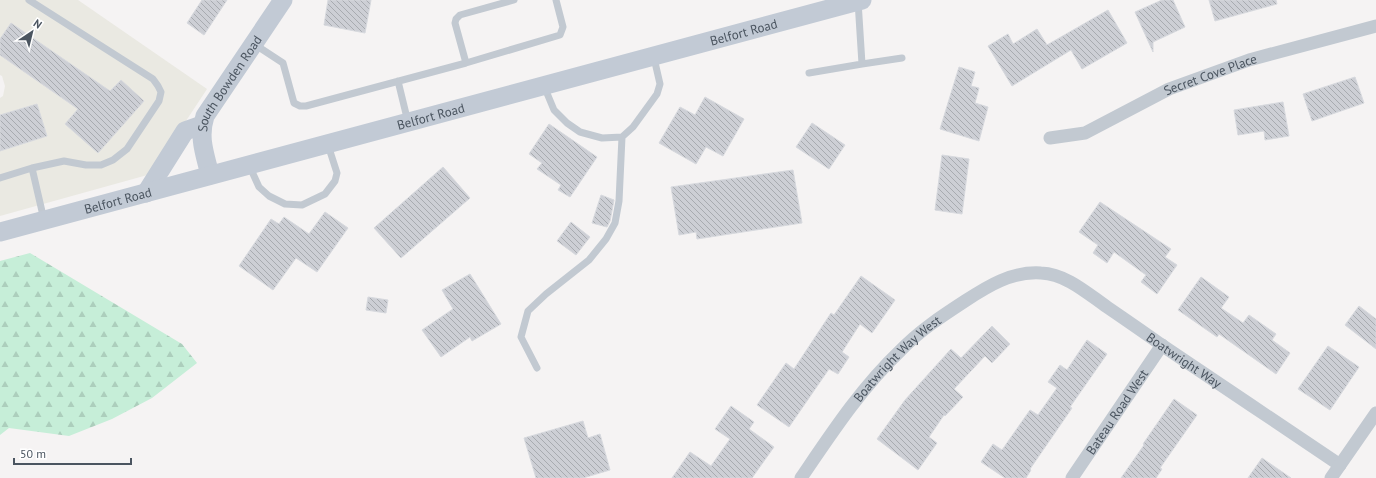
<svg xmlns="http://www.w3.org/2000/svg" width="1376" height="478" font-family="'PT Sans',sans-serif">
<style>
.commercial{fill:#eae9e2}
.forest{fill:url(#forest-firs)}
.building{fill:url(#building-back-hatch);stroke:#d7d9de}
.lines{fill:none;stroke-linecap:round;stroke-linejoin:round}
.lane{stroke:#c2c9d1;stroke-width:7}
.street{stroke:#c2c9d1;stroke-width:13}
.secondary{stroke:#c2cad5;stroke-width:19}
.labels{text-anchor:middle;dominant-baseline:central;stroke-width:3.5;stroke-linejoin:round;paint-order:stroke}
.street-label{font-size:13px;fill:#4b5560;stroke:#fff}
</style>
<defs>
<pattern id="forest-firs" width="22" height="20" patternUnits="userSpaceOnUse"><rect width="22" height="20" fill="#c6eed8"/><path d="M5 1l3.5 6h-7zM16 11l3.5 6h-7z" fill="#accebc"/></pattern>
<pattern id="building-back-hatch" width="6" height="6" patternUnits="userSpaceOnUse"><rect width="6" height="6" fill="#cdcfd5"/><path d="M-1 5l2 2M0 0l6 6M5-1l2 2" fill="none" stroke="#a8abb0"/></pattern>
</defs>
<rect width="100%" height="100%" fill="#f5f3f3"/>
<path class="commercial" d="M0,0h78l129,89 -56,85 -151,42v-118l3,-2 2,-10 -3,-10 -2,-1z"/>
<path class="forest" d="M30,253l152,91 15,19 -45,35 -40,21 -43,17 -60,-8 -9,7v-174z"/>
<path class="building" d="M202,0h25l-23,35 -17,-12z
M328,0h43l-6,33 -41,-8z
M1162,0h11l12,27 -32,15v10l-18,-40z
M1209,0h67l1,4 -62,17z
M1108,10l19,33 -45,26 -11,-19 -59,36 -24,-40 20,-12 5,10 24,-15 10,16z
M11,23l99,68 11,-11 23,21 -46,52 -33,-29 13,-15 -78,-54v-16z
M959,67l16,5 -4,14 8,2 -4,15 13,4 -9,34 -39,-12z
M1355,77l9,26 -52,18 -9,-27z
M705,97l39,22 -21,37 -17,-9 -10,17 -37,-21 21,-36 15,8z
M1283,102l6,34 -24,4 -1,-9 -26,4 -4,-25z
M37,104l10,32 -47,15v-36z
M812,123l33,22 -16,24 -33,-22z
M549,124l48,33 -27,40 -12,-7 3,-5 -24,-16 5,-6 -13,-9z
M942,155l27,4 -7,55 -27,-4z
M443,167l27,31 -69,60 -27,-30z
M793,170l9,53 -105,16 -1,-7 -17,3 -8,-48z
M601,195l13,5 -4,21 -3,6 -15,-4z
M1100,202l71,47 -6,8 12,8 -20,29 -16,-12 5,-7 -32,-23 -7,11 -14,-10 5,-8 -19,-13z
M325,212l23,16 -31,44 -21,-14 -23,32 -34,-24 32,-47 8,5 5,-7 25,17z
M571,222l19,15 -14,18 -19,-14z
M470,274l31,50 -29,17 -2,-4 -29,20 -19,-27 31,-21 -11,-19z
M861,276l34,24 -23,33 -12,-9 -18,28 7,5 -11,17 -9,-5 -40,58 -32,-22 29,-42 8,6 37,-56 3,2z
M1201,277l28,20 -8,11 22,15 6,-8 27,19 -4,6 18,13 -14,21 -57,-40 -2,3 -39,-27z
M368,297l20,3 -2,13 -20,-3z
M1359,306l17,13v30l-31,-24z
M992,326l18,18 -18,19 -7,-7 -31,33 9,8 -18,19 -1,-1 -15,22 8,6 -19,27 -41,-31 28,-39 46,-51 10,9z
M1087,340l20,14 -37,53 2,1 -42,61 1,1 -5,8h-21l-24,-16 12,-18 9,6 28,-40 8,5 19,-27 -9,-6 12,-17 7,5z
M1328,346l31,21 -29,43 -32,-21z
M1174,399l23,16 -37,53 2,1 -6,9h-35l23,-33 -1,-1z
M731,406l23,16 -5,7 25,18 -22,31h-80l18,-26 21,14 19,-27 -15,-10z
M583,421l5,17 12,-4 10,36 -27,8h-47l-12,-40z
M1262,458l29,20h-43z"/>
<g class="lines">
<path class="lane" d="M29,0l124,79 5,7 3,6 -2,9 -32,48 -14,11 -12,5h-15l-22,-4 -32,7 12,52
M254,44l29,19 11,40 6,3h6l160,-43 94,-28 3,-8 -7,-27
M466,63l-11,-40 1,-4 4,-4 54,-15
M862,64l40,-6
M809,73l53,-9 -4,-63
M398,81l10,41
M544,86l10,24 13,13 13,9 22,6 20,-1 11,-10 24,-33 3,-10 -6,-26
M249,165l10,22 10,9 16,8 17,1 23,-11 10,-13 2,-8 -9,-28
M0,178l32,-10
M537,368l-16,-31 7,-26 18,-17 43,-34 17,-21 9,-16 4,-22 3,-64"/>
<g class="street">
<path id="s1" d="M1050,138l35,-5 84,-44 80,-29 127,-34"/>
<path id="s2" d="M801,478c30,-44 60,-90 99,-127 19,-20 42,-35 65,-50 23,-15 47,-30 76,-28 25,1 46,20 66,34 19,13 38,26 56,39 59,40 118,79 177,119"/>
<path id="s3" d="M1072,478l90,-133"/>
<path d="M1331,478l45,-65"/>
</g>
<g class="secondary">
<path id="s4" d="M210,175c-5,-21 -12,-37 -5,-59l78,-116"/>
<path d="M146,193l39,-62 17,-6"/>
<path id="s5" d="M0,232l862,-232"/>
</g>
</g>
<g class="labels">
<g class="street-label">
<text stroke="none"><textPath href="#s5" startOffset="770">Belfort Road</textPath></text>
<text stroke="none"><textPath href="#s1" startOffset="174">Secret Cove Place</textPath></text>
<text stroke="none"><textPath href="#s4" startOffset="100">South Bowden Road</textPath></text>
<text stroke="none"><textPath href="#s5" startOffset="446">Belfort Road</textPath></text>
<text stroke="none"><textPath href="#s5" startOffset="122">Belfort Road</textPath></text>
<text stroke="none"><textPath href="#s2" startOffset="154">Boatwright Way West</textPath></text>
<text stroke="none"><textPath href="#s2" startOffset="495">Boatwright Way</textPath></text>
<text stroke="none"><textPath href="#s3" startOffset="80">Bateau Road West</textPath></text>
</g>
</g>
<g transform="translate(32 32) rotate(35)" stroke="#ffffff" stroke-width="3" paint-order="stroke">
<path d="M0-3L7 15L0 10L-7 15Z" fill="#4b5560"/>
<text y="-6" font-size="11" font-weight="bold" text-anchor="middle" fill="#4b5560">N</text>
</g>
<path d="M14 458v6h117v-6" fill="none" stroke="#4b5560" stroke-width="2"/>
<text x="20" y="458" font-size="12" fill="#4b5560" stroke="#ffffff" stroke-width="3" paint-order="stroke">50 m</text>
</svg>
